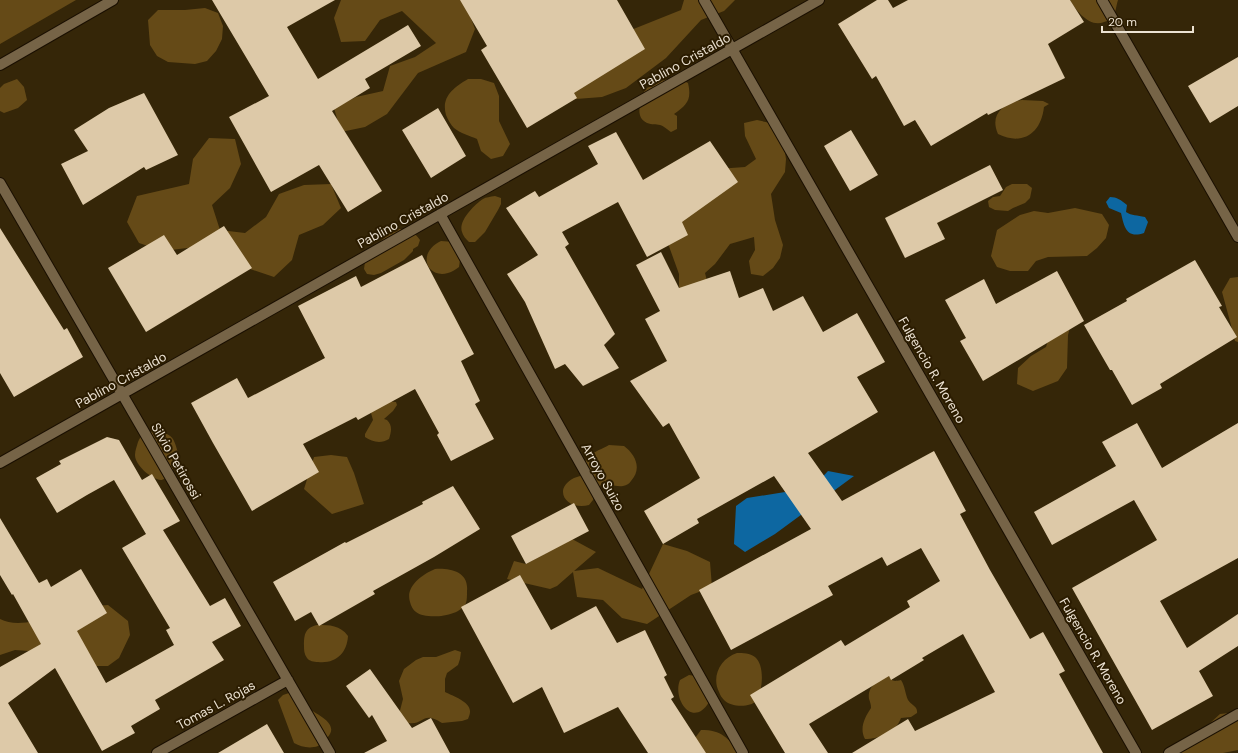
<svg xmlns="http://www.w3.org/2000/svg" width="1238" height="753" font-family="'DM Sans',sans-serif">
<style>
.green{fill:#654a17}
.water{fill:#0d67a1}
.building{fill:#ddc9a8}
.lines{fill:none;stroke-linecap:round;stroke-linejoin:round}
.minor-casing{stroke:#1a0f00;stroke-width:12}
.minor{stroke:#766447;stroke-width:10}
.labels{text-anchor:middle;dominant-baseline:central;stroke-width:4;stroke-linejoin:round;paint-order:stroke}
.street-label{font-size:13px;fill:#ece2d2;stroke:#2b1c00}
</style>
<rect width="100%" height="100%" fill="#352608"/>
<path class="green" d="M0,0h76l-76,44z
M341,0h123l11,29 -9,23 -48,21 -31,41 -22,13 -24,5 -7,-24 22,-11 27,-6 7,-25 25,-9 21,-14 -34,-32 -22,9 -15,21 -24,1 -7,-24z
M684,0h51l-11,11 -23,9 -35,38 -40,30 -24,9 -26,2 -10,-3 40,-56 75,-30z
M1070,0h48c-2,6 -2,13 -6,18 -2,2 -5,3 -8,4 -14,6 -28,-11 -34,-22z
M205,8l13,5 5,13 -1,13 -6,12 -9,10 -12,3 -27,-2 -11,-6 -7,-11 -2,-25 10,-10h27z
M17,79l7,8 3,13 -9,8 -14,5 -4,-2v-23l4,-4z
M468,79h13l13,4 5,13v25l11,23 -7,12 -12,3 -10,-8 -4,-12c-7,-3 -17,-6 -23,-11 -3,-3 -6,-8 -8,-13 -5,-18 7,-27 22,-36z
M668,79l14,1 6,3c4,17 -1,22 -14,31l3,2v13l-6,3c-3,-2 -7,-6 -11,-7 -4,-1 -8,0 -13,-2 -14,-7 -5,-23 -2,-34l16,-8z
M1022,100l21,1 6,3 -5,3c-3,27 -22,39 -46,27 -9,-20 6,-31 24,-34z
M757,120l13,3 14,23 2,13 -1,13 -14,22 4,26 8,25 -3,13 -7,10 -10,8 -12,-2 -2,-13 6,-11 -1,-13 -24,7 -15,20 -10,9 10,40 -16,10 -20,-36v-13l-13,-36 51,-69 28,-2 11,-8 -11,-23 -1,-13z
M209,138l26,1 6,25 -11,24 -18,17 8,25 25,3 21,-16 13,-23 25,-9 27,-1 10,24 -18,17 -24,10 -7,25 -18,17 -24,-8 -39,-24 -48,6 -24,-8 -12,-21 10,-26 52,-12 4,-25z
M1012,184h15l5,4 -2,10 -5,5 -12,5 -5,3 -13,-1 -6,-3 -1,-6 5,-4 7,-1 6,-9z
M495,196l6,2v6l-3,6 -13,22 -10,10h-6c-3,-3 -6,-6 -7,-10 -4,-11 12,-27 21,-33 3,-2 7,-2 12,-3z
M1075,208l27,6 7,11 -3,13 -9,10 -10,8 -39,1 -12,4 -8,10h-18l-13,-4 -6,-11 6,-26 23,-15 14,-4 14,2z
M397,229c11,0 17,2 23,11l-2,6 -5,3v2l-9,9 -23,13 -7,2 -7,-1 -3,-5 1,-7 16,-21 9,-9z
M441,241l13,1 6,18 -1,7c-3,2 -7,5 -11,6 -21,6 -32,-20 -7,-32z
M1238,277v65l-3,-1 -4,-16 -9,-33 8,-14z
M1056,316l16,3 -4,16 -1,33 -9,13 -25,10 -16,-7 1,-16 13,-12 15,-9z
M386,401l10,1 1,3 -4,6 -9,8 3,1c6,6 4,12 2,19 -8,5 -17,3 -24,-2v-3l8,-14 -2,-7 1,-3z
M152,431c22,3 21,5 27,25l-5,11 -7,11c0,0 -5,2 -6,2 -10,-1 -26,-15 -26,-25 0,-5 2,-9 3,-13 3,-7 7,-9 14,-11z
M609,445l15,1c12,9 18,23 7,35 -2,3 -4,4 -8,5 -7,1 -15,-2 -21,-4l-9,18 -4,5c-21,6 -38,-15 -15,-27 3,-1 6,-2 9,-3 -1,-20 11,-22 26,-30z
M331,455l16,2 7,16 10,31 -32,10 -28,-25 10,-32z
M572,539l24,13 -22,19 24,-3 44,21 21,-45 24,7 23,11 2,25 -21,8 -44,29 -25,-6 -19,-18 -26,-3 -4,-25 -16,14 -7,3 -43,-10 7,-18 12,3z
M435,569c16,-1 34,3 32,22 0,4 0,9 -1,12 -6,14 -40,17 -50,9 -3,-2 -5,-6 -6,-10 -5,-16 13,-28 25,-33z
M108,605l20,16 2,14 -11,23 -11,8h-27l-39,-17 -13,2 -14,-1 -15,5v-36c23,12 59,-7 84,-11 8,-2 16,-2 24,-3z
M317,625c13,0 23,0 31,11 -1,17 -12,28 -30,26 -4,0 -9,-1 -11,-4 -3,-4 -3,-8 -3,-12 0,-12 1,-18 13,-21z
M455,650l6,2 -1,7 -2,6 -11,8 -2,6v13c8,4 26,10 25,20 0,2 -1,4 -2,7l-6,2 -20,2c-19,-13 -18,2 -33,0 -3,0 -8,-3 -11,-5l5,-19 -4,-18 5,-12 12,-9 7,-3h13z
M737,653c6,0 13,0 18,4 10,8 8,34 1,44 -6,7 -26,6 -32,-1 -2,-2 -4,-5 -5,-8 -8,-16 2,-34 18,-39z
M689,675l7,1 13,26c-16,27 -37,-3 -29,-22z
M888,675c5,6 4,7 13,5 4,6 4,13 7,20 3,5 10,6 9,13l-6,4 -10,1c-5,14 -22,21 -36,21 -6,-11 0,-22 6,-31 0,-4 -1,-6 -2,-9 -2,-13 10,-19 19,-24z
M289,693h7c3,4 6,9 9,13 8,7 37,17 22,32 -3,2 -6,6 -9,8 -8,3 -17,1 -24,-3l-16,-43 5,-5z
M1238,712v38l-15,3h-45l23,-18 8,-11 11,-10z
M701,730c21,0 27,8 39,23h-47l2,-15z"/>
<path class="water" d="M1110,197c7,0 11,3 17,8l-1,7c6,4 11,3 19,5l3,5 -4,11c-18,6 -20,-7 -23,-20l-12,-5 -3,-6z
M828,471l26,5 -79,58 -30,18 -11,-8 2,-38 11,-8 38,-6 15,9z"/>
<path class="building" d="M212,0h123l-48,27 31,52 90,-54 13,21 -56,33 5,9 -38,23 50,80 -34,21 -29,-47 -48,27 -42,-75 40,-21z
M460,0h157l28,49 -71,44 3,5 -50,30 -46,-78 6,-4z
M877,0h11l5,8 15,-8h162l14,22 -36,22 17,34 -77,37 -1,-2 -56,33 -16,-26 -11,6 -28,-50 -4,3 -34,-55z
M1238,57v49l-28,17 -22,-37z
M144,93l34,62 -32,15 -2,-3 -61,38 -22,-41 27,-13 -14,-21 35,-22z
M438,108l28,48 -35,22 -29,-48z
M851,130l27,45 -28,16 -26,-45z
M616,132l27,48 67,-39 28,41 -56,40 6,13 -41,22 -29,-55 -56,30 7,12 -4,3 50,87 -11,11 15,23 -36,18 -18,-22 -10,5 -30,-67 -18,-28 31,-19 -32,-47 29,-17 4,6 59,-33 -10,-18z
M990,165l13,25 -66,33 8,16 -40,19 -20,-40z
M224,226l28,42 -106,64 -38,-64 56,-33 13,20z
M0,228l64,102 3,-2 16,29 -69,40 -14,-24z
M661,252l18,36 51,-17 9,27 24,-10 10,23 30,-15 20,36 34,-19 28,49 -28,15 21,35 -70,41 34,48 92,-50 32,60 -6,3 30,56 40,69 13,-7 22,39 -6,3 44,79h-251l56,-34 7,12 80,-39 -32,-58 -41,24 2,2 -33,20 -2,-4 -80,48 19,29h-43l-35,-58 91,-55 4,6 65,-39 -3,-6 33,-20 -19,-33 -34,18 -5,-9 -54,29 5,9 -102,55 -32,-60 112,-61 -37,-53 -77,43 2,4 -36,21 -19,-33 56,-33 -31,-55 -6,4 -33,-46 37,-20 -22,-42 15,-8 -24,-46z
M422,255l52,99 -13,7 19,40 -5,3 19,35 -43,22 -14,-26 2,-2 -24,-44 -57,31 -2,-3 -53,27 16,28 -67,39 -39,-68 -22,-40 46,-25 11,20 77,-40 -27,-52 58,-30 5,11z
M1195,260l27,46 -3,1 18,30 -77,47 2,4 -30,17 -20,-35h-2l-26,-45 43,-24 -1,-2z
M1057,271l27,50 -101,60 -23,-40 6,-3 -21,-38 39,-21 12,25z
M1137,423l25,45 76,-45v135l-78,43 27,47 51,-34v32l-39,25 14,25 -61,34 -80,-142 85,-48 -23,-40 -82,45 -18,-33 82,-46 -14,-24z
M107,437l12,3 23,40 10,-6 28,47 -17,9 47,76 15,-8 16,28 -29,16 12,18 -69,40 5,9 -29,17 4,7 -33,18 -47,-83 -47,35 30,50h-38v-86l41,-23 -28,-50 -1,1 -12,-20v-57l39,65 8,-4 4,8 30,-18 26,44 -30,18 29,52 68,-38 -8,-15 4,-2 -48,-80 24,-14 -32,-54 -27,15 -30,18 -21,-35 25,-14 -2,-3z
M453,486l27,43 -46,28 -61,34 2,3 -56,32 -8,-14 -16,9 -22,-39 72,-40 1,1 77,-39 -1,-2z
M574,503l15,28 -63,33 -15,-28z
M520,575l31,55 45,-24 21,37 28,-13 22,45 -3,2 10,20 -3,2 35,54h-58l-30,-46 -54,26 -22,-46 -29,16 -52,-96z
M370,669l42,59 19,-10 19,35h-86l23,-12 -15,-26 -3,3 -23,-32z
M267,724l17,29h-66z"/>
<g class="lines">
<defs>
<path id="minor" d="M704,0l432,753
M1102,0l136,237
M0,65l113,-65
M0,183l330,570
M440,214l303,539
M0,463l819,-463
M157,753l131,-73
M1169,753l69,-39"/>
</defs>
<use href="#minor" class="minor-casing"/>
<use href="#minor" class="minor"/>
</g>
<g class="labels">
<g class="street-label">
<text transform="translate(685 61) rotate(-29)">Pablino Cristaldo</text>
<text transform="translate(403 220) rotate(-29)">Pablino Cristaldo</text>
<text transform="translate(932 370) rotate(60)">Fulgencio R. Moreno</text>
<text transform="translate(121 380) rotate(-29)">Pablino Cristaldo</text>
<text transform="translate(176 461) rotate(60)">Silvio Petirossi</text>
<text transform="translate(603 477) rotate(61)">Arroyo Suizo</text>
<text transform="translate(1093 651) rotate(60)">Fulgencio R. Moreno</text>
<text transform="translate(216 705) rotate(-29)">Tomas L. Rojas</text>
</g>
</g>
<path d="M1102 26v6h91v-6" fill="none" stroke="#ece2d2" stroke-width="2"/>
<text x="1108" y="26" font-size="12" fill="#ece2d2" stroke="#2b1c00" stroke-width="3" paint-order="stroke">20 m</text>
</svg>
